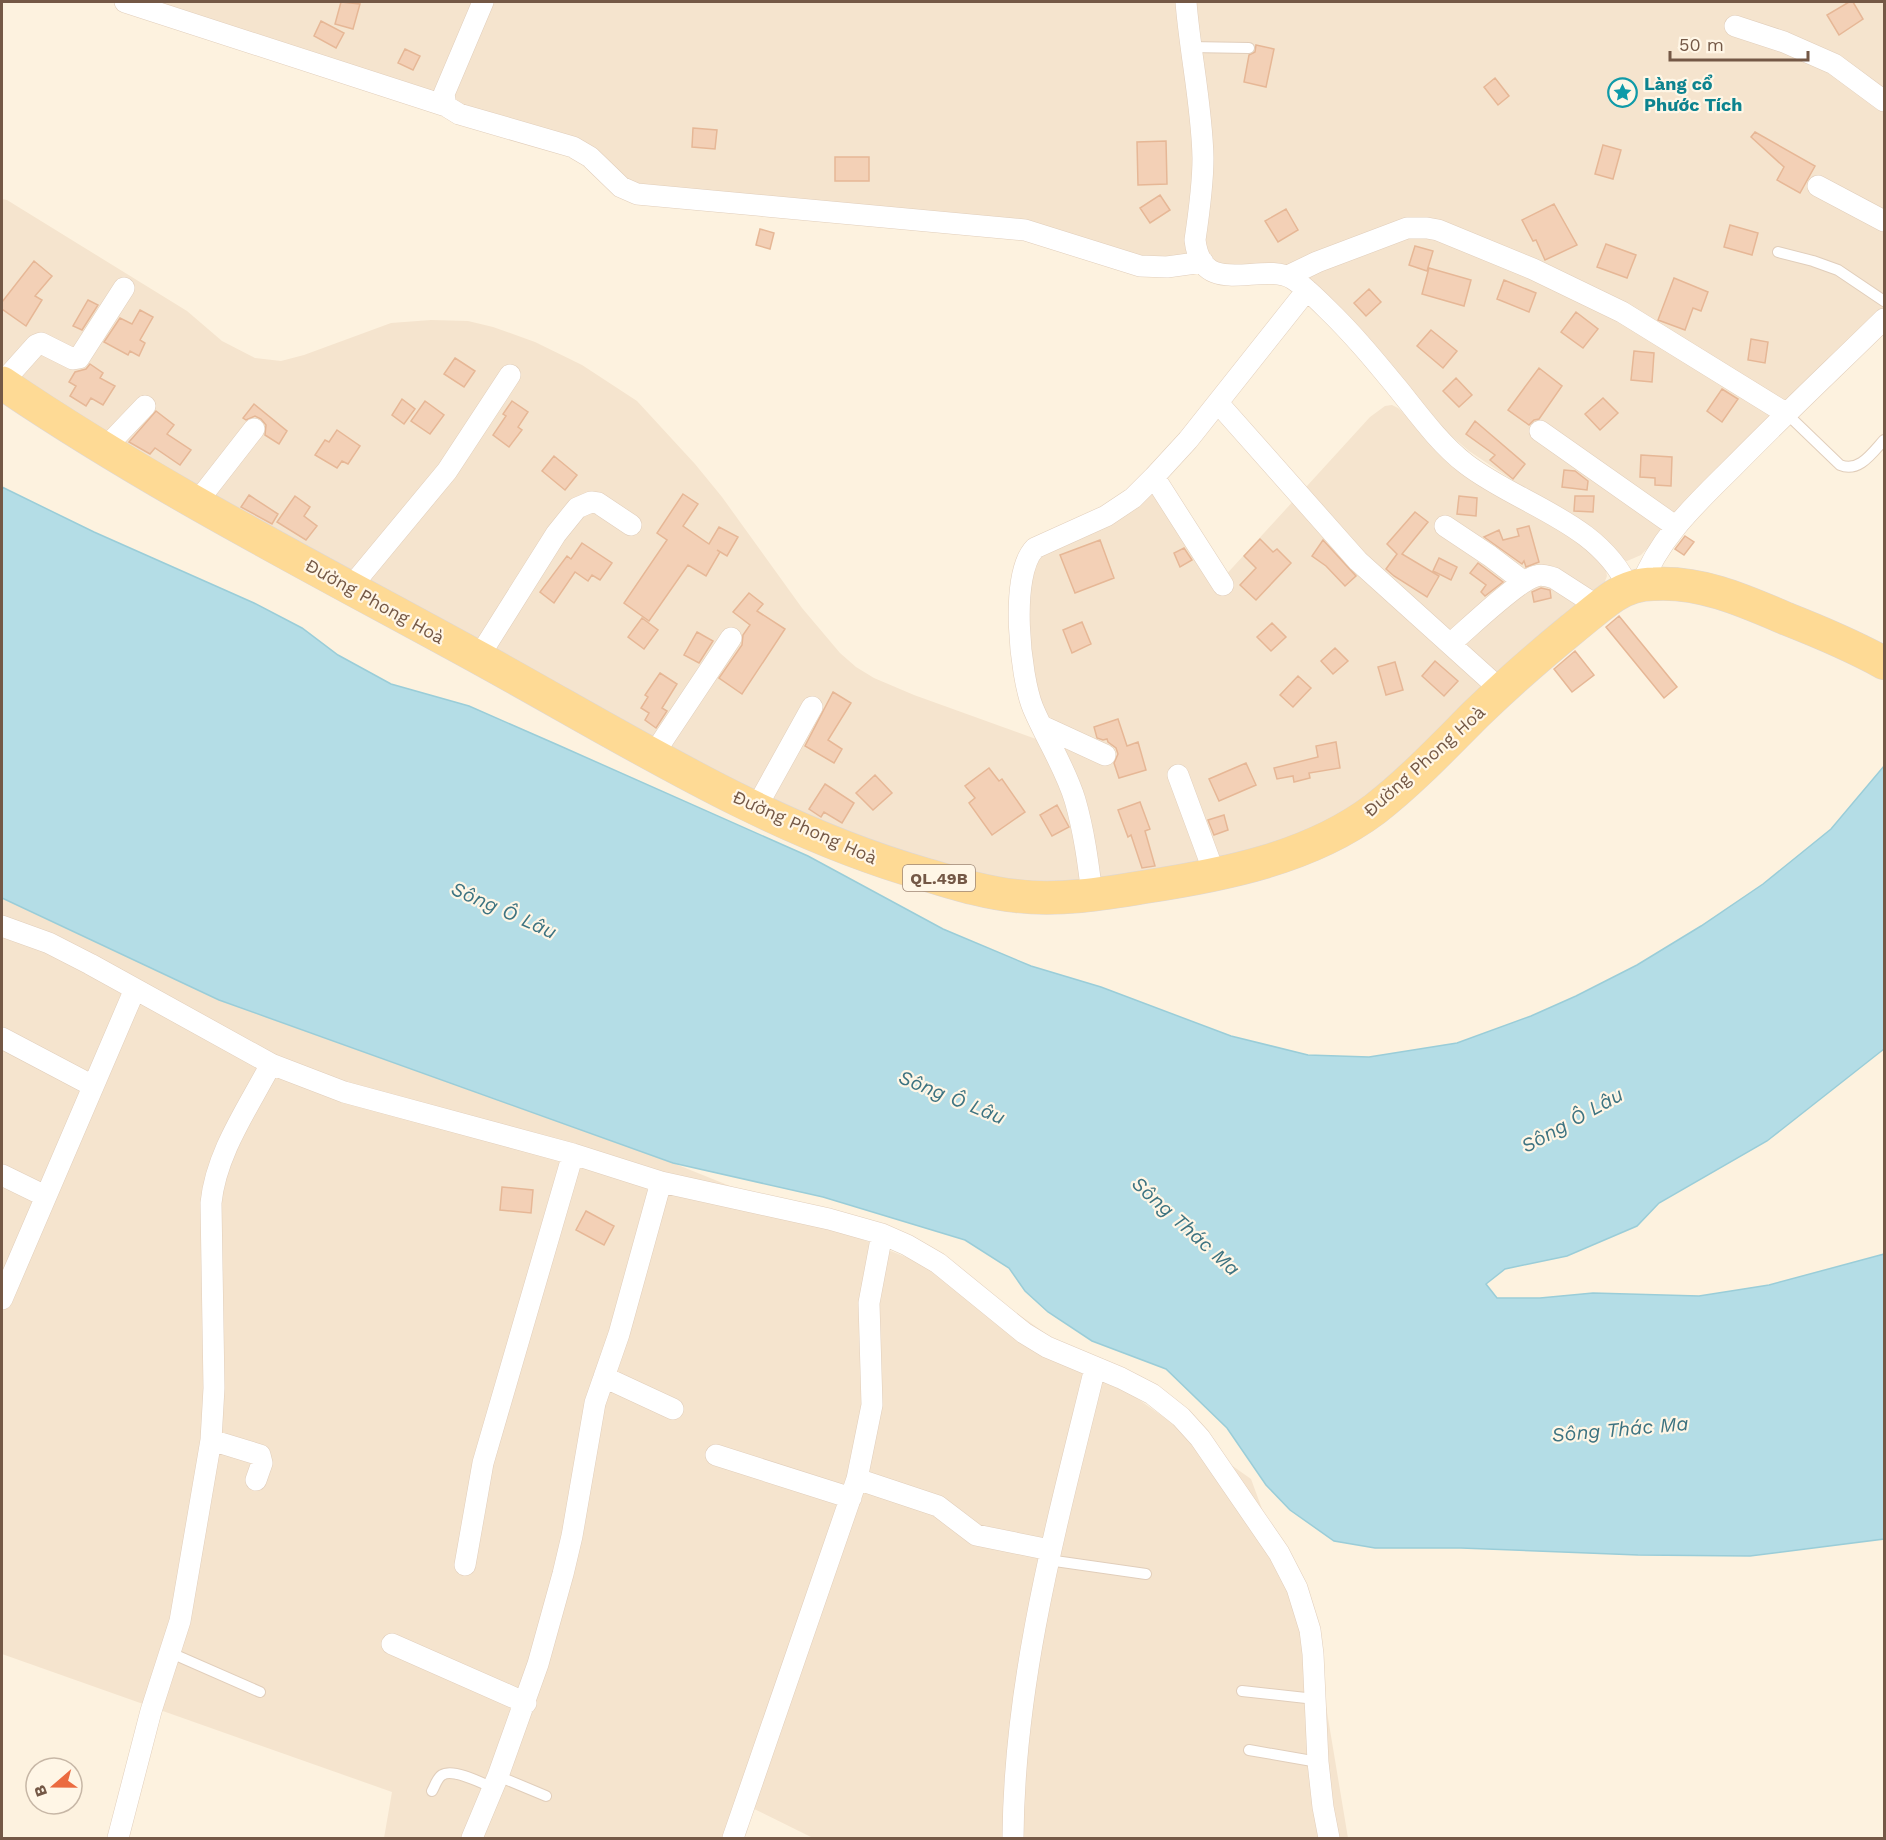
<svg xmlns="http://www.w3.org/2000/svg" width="1886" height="1840" font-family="'Work Sans',sans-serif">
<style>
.residential{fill:#f5e4ce}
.water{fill:#b4dde6;stroke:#9acdd8;stroke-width:1.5}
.building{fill:#f3d0b6;stroke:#e6b796;stroke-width:1.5}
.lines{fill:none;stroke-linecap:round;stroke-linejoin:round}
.service-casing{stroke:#e1cebb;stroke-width:12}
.minor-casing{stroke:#e1cebb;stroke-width:22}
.primary-casing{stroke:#ded7d3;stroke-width:34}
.service{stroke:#fff;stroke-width:10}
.minor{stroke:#fff;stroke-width:21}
.primary{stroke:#feda95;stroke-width:33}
.labels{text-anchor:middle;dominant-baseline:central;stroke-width:4.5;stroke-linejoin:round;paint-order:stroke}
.shield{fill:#fff6e6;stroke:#9e8776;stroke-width:1.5}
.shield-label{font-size:16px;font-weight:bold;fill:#745846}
.culture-label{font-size:18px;font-weight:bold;fill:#0d838f;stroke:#fff6e6;text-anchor:start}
.street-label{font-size:18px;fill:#745846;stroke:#fff6e6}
.water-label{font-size:20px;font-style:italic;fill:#3d7381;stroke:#fff6e6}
</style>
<rect width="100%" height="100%" fill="#fdf2df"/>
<path class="residential" d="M138,2h1746v311l-125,119 -118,123 -14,6 -5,-1 -98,-72 -55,-37 -21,-18 -140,-149 -163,-25 -106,-31 -395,-40 -45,-26z
M2,199l5,1 180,111 35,30 33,17 26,3 23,-6 87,-32 40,-3 37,1 25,6 42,15 47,23 55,36 58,63 27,33 80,111 38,45 16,14 18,11 40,17 122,44h5l-11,-49 -2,-128 126,-69 69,85 147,-161 15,-11 7,-1 6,3 49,47 105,63 53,48 2,10 -3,8 -239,218 -102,49 -159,32 -98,1 -172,-51 -414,-214 -418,-249z
M2,898l217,102 454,163 307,124 271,192 68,185 29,174h-535l-75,-37 -12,37h-342l8,-46 -390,-138z"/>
<path class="water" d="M2,487l92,45 160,71 48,25 36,27 53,29 78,22 89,39 250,111 135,73 88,37 70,21 130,49 77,19 61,2 88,-14 74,-27 45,-20 61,-31 64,-39 62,-42 68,-55 53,-63v283l-117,92 -108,62 -22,23 -70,30 -62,13 -19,15 11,14h43l53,-5 106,3 70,-11 115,-31v285l-134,17 -112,-1 -177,-7h-86l-41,-7 -44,-31 -24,-25 -39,-57 -61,-59 -74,-28 -44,-29 -23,-21 -16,-23 -44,-28 -142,-43 -150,-34 -454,-163 -217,-102z"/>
<path class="building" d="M341,2l19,2 -7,25 -18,-5z
M1849,2h4l10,17 -24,16 -12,-20z
M321,21l23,12 -8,15 -22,-12z
M1256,45l18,4 -8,38 -22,-5 5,-27 6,-3z
M405,49l15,7 -7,14 -15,-7z
M1495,78l14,18 -11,9 -14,-18z
M693,128l24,2 -2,19 -23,-2z
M1755,132l60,34 -15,27 -23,-13 7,-13 -33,-30z
M1166,141l1,43 -29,1 -1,-43z
M1603,145l18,5 -8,29 -18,-5z
M835,157h34v24h-34z
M1160,195l10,15 -20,13 -10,-15z
M1554,204l23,41 -32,15 -9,-20 -3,1 -11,-21z
M1286,209l12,21 -20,12 -13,-21z
M1730,225l28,8 -6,22 -28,-8z
M760,229l14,4 -4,16 -14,-4z
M1606,244l30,11 -9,23 -30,-11z
M1415,246l18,5 -6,20 -18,-6z
M34,261l18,15 -17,20 7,4 -16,26 -24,-17v-7z
M1429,268l42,12 -7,26 -42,-12z
M1674,278l34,14 -7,19 -8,-3 -8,22 -27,-10z
M1504,280l32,13 -7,19 -32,-13z
M1369,289l12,13 -15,14 -12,-13z
M88,300l10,5 -16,25 -9,-4z
M140,310l13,7 -13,23 5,3 -6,13 -9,-5 -2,4 -24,-13 16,-24 12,6z
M1576,312l22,17 -15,19 -22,-16z
M1431,330l26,21 -14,17 -26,-22z
M1751,339l17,3 -3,21 -17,-3z
M1634,351l20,2 -2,29 -21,-2z
M455,358l20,13 -11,16 -20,-13z
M90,364l13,9 -3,5 15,8 -12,19 -12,-7 -5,8 -16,-10 6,-10 -7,-4 6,-10 11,-3z
M1539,368l23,18 -23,33 -5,1 -5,5 -21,-15z
M1456,378l16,17 -13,12 -16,-16z
M1722,389l16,10 -16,23 -15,-11z
M1603,398l15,15 -18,17 -15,-16z
M402,399l13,10 -11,15 -12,-9z
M425,401l19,14 -14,19 -19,-13z
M512,401l16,11 -10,15 4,3 -13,17 -16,-12 13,-19 -3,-2z
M254,404l33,27 -8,13 -14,-9 1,-10 -5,-6 -6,-3 -9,4 -3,-2z
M156,411l18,14 -7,9 24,16 -11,15 -25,-17 -5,6 -21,-12z
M1475,421l50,43 -12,15 -23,-19 5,-5 -29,-21z
M337,430l23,16 -12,18 -6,-3 -5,7 -22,-13 10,-15 4,2z
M1641,455l31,2 -1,29 -16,-1v-7l-15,-1z
M554,456l23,19 -12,15 -23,-19z
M1564,470l11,1 13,10 -1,9 -25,-3z
M683,494l15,10 -15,22 26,18 10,-17 19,10 -11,19 -10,-6 3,2 -14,24 -18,-11 -39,56 -25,-18 43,-63 -10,-7z
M249,495l29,19 -6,10 -31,-17z
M295,496l15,11 -6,9 13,10 -11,14 -29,-18z
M1459,496l18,2 -1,18 -19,-2z
M1575,496h19l-1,16 -19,-1z
M1415,512l13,10 -26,32 37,22 -12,21 -33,-21 -8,-7 11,-15 -10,-10z
M1529,526l10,36 -13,5 -2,-6 -2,3 -38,-27 15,-7 4,10 16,-4 -2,-7z
M1685,536l9,6 -10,13 -9,-6z
M1260,539l13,13 4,-3 14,14 -35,37 -16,-15 16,-17 -12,-12z
M1100,540l14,38 -39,15 -15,-38z
M1323,540l33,36 -11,10 -19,-20 -14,-10z
M582,543l30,20 -12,17 -8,-5 -4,6 -13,-9 -21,31 -14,-11 27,-36 4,3z
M1184,548l8,12 -12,7 -6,-14z
M1439,558l18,9 -6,13 -18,-9z
M1478,563l25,19 -18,14 -4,-4 5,-7 -16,-12z
M1541,588l9,2 1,8 -17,4 -2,-10z
M749,593l14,11 -6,7 28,18 -43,65 -23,-16 23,-33 1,-10 7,-10 -17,-13z
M1619,616l58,71 -13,11 -58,-71z
M642,618l16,12 -14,19 -16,-12z
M1082,622l9,22 -19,9 -9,-23z
M1272,623l14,14 -15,14 -14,-14z
M697,632l16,9 -14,22 -15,-8z
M1335,648l13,13 -15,13 -12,-13z
M1575,651l19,24 -22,17 -18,-23z
M1435,661l23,20 -14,15 -22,-20z
M1395,662l8,28 -17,5 -8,-28z
M660,673l17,11 -15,24 5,3 -11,17 -11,-8 4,-7 -8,-5 7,-11 -3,-2z
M1298,676l13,12 -18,19 -13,-12z
M833,692l18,11 -23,37 14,9 -8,14 -29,-17z
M1118,719l9,27 11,-4 8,28 -27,8 -5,-15 4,-9 -2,-6 -8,-6 -1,-3 -4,1 -6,-2 -3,-11z
M1336,742l4,26 -31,5 1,5 -16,4 -1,-6 -16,3 -3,-11 44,-11 -2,-11z
M1246,763l10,22 -37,16 -10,-22z
M989,768l10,13 3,-2 23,33 -33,23 -23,-32 6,-5 -10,-12z
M875,775l17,18 -19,17 -17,-17z
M825,784l29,19 -12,20 -18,-11 -3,5 -12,-8z
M1140,802l10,27 -5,2 10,35 -13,2 -11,-33 -3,2 -10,-27z
M1057,805l12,22 -17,9 -12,-21z
M1224,815l4,15 -14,5 -6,-15z
M502,1187l31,3 -2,23 -31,-3z
M586,1211l28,15 -10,19 -28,-15z"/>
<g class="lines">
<defs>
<path id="service" d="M1190,47l59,1
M1778,252l35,9 25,9 46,31
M1787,414l53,51c19,8 32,-12 44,-25
M1048,1560l98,14
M171,1653l89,39
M1242,1691l73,8
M1249,1750l69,12
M498,1776l48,20
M432,1791c3,-5 5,-13 10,-16 11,-7 40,8 51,13"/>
<path id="minor" d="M125,2l321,104 13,8 114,33 17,10 31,30 16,7 388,36 115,36 27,1 36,-5
M1186,2c4,51 16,104 17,156 0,27 -4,55 -8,82 7,61 67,20 98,39 12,8 23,19 34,30 26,25 49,53 72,81 20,25 41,54 67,74 53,41 134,58 163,125
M1735,26l49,16 50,22 50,37
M446,106l-2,-12 39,-92
M1818,186l66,35
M1288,276l29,-14 90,-34h20l11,2 95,39 89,43 165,102
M2,383l34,-38 5,-2 32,16 6,-1 45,-70
M1218,403l140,158 143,129
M1540,431l135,95
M104,449l41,-43
M1154,477l69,108
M197,502l57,-73
M1445,526l45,30 34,26
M1641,586c18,-49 56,-83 92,-119 49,-50 101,-99 151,-148
M350,588l97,-117 63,-96
M1450,644c17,-14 67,-63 86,-68 6,-2 12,0 18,2l45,29
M478,658l78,-124 21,-26 14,-6 7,1 33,22
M1042,726l63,29
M653,755l78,-117
M1178,775l37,100
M756,808l56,-101
M1092,894c-4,-32 -8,-63 -17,-94 -10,-33 -29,-61 -42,-92 -13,-32 -24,-134 2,-160l71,-32 27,-18 21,-21 34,-37 119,-150
M2,926l47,17 41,21 181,100 73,28 229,62 88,28 168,37 53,15 25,11 31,18 86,70 23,14 74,31 31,16 29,23 19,21 79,115 18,35 13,42 3,24 5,108 5,45 6,31
M2,1038l91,48
M2,1175l43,21
M2,1299l133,-310
M604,1377l69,32
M211,1440l49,15 2,8 -6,17
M716,1455l135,43
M857,1479l81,27 38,29 74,15
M465,1565l18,-102 90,-309
M392,1644l134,59
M118,1838l33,-127 29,-90 31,-181 3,-52 -3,-185c5,-50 37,-95 60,-139
M472,1838l26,-62 40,-112 25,-90 9,-38 23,-133 24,-69 42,-152
M733,1838l124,-359 15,-74 -3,-102 13,-69
M1013,1838c1,-160 44,-315 82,-470"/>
<path id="primary" d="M2,383c153,104 319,188 481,277 140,77 286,170 441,214 30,9 61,19 93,22 41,5 86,-2 127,-9 79,-12 166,-29 231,-78 36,-28 69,-63 101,-95 31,-30 63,-58 96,-85 14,-11 27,-23 42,-33 11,-7 26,-12 40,-12 47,-3 91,17 133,35 33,13 66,27 97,44"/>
</defs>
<use href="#service" class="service-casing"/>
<use href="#minor" class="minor-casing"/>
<use href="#primary" class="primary-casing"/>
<use href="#service" class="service"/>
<use href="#minor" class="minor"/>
<use href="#primary" class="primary"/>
</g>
<defs>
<symbol id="sight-ring" viewBox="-11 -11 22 22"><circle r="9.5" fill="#fff6e6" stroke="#0f9aa8" stroke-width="1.5"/><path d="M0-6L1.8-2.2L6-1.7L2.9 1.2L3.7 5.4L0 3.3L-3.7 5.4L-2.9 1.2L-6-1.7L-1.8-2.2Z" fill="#0f9aa8"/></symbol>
</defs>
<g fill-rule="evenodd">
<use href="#sight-ring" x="1606" y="76" width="33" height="33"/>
</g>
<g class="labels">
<rect class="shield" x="903" y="865" width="72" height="26" rx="4.5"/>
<g class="shield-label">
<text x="939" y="878">QL.49B</text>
</g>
<g class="culture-label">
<text x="1644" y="83">Làng cổ<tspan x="1644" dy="21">Phước Tích</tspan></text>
</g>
<g class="street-label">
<text transform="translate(375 601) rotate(29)">Đường Phong Hoà</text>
<text transform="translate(1424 761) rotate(-42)">Đường Phong Hoà</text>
<text transform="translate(805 827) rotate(24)">Đường Phong Hoà</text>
</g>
<g class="water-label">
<text transform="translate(504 910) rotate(24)">Sông Ô Lâu</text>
<text transform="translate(952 1097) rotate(22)">Sông Ô Lâu</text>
<text transform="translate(1572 1120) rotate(-29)">Sông Ô Lâu</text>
<text transform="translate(1186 1226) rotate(42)">Sông Thác Ma</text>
<text transform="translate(1620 1429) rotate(-5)">Sông Thác Ma</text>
</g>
</g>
<rect width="1886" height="1840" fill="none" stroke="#745846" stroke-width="6"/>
<g transform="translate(54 1786) rotate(250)"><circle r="28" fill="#fff6e6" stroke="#c7b7a6" stroke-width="1.5"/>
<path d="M0-4.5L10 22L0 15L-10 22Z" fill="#eb6b40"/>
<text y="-9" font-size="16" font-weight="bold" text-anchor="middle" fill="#745846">B</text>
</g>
<path d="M1670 51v9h138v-9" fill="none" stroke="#745846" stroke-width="3"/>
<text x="1679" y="51" font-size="18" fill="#745846" stroke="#fff6e6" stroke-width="4.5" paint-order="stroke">50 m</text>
</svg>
